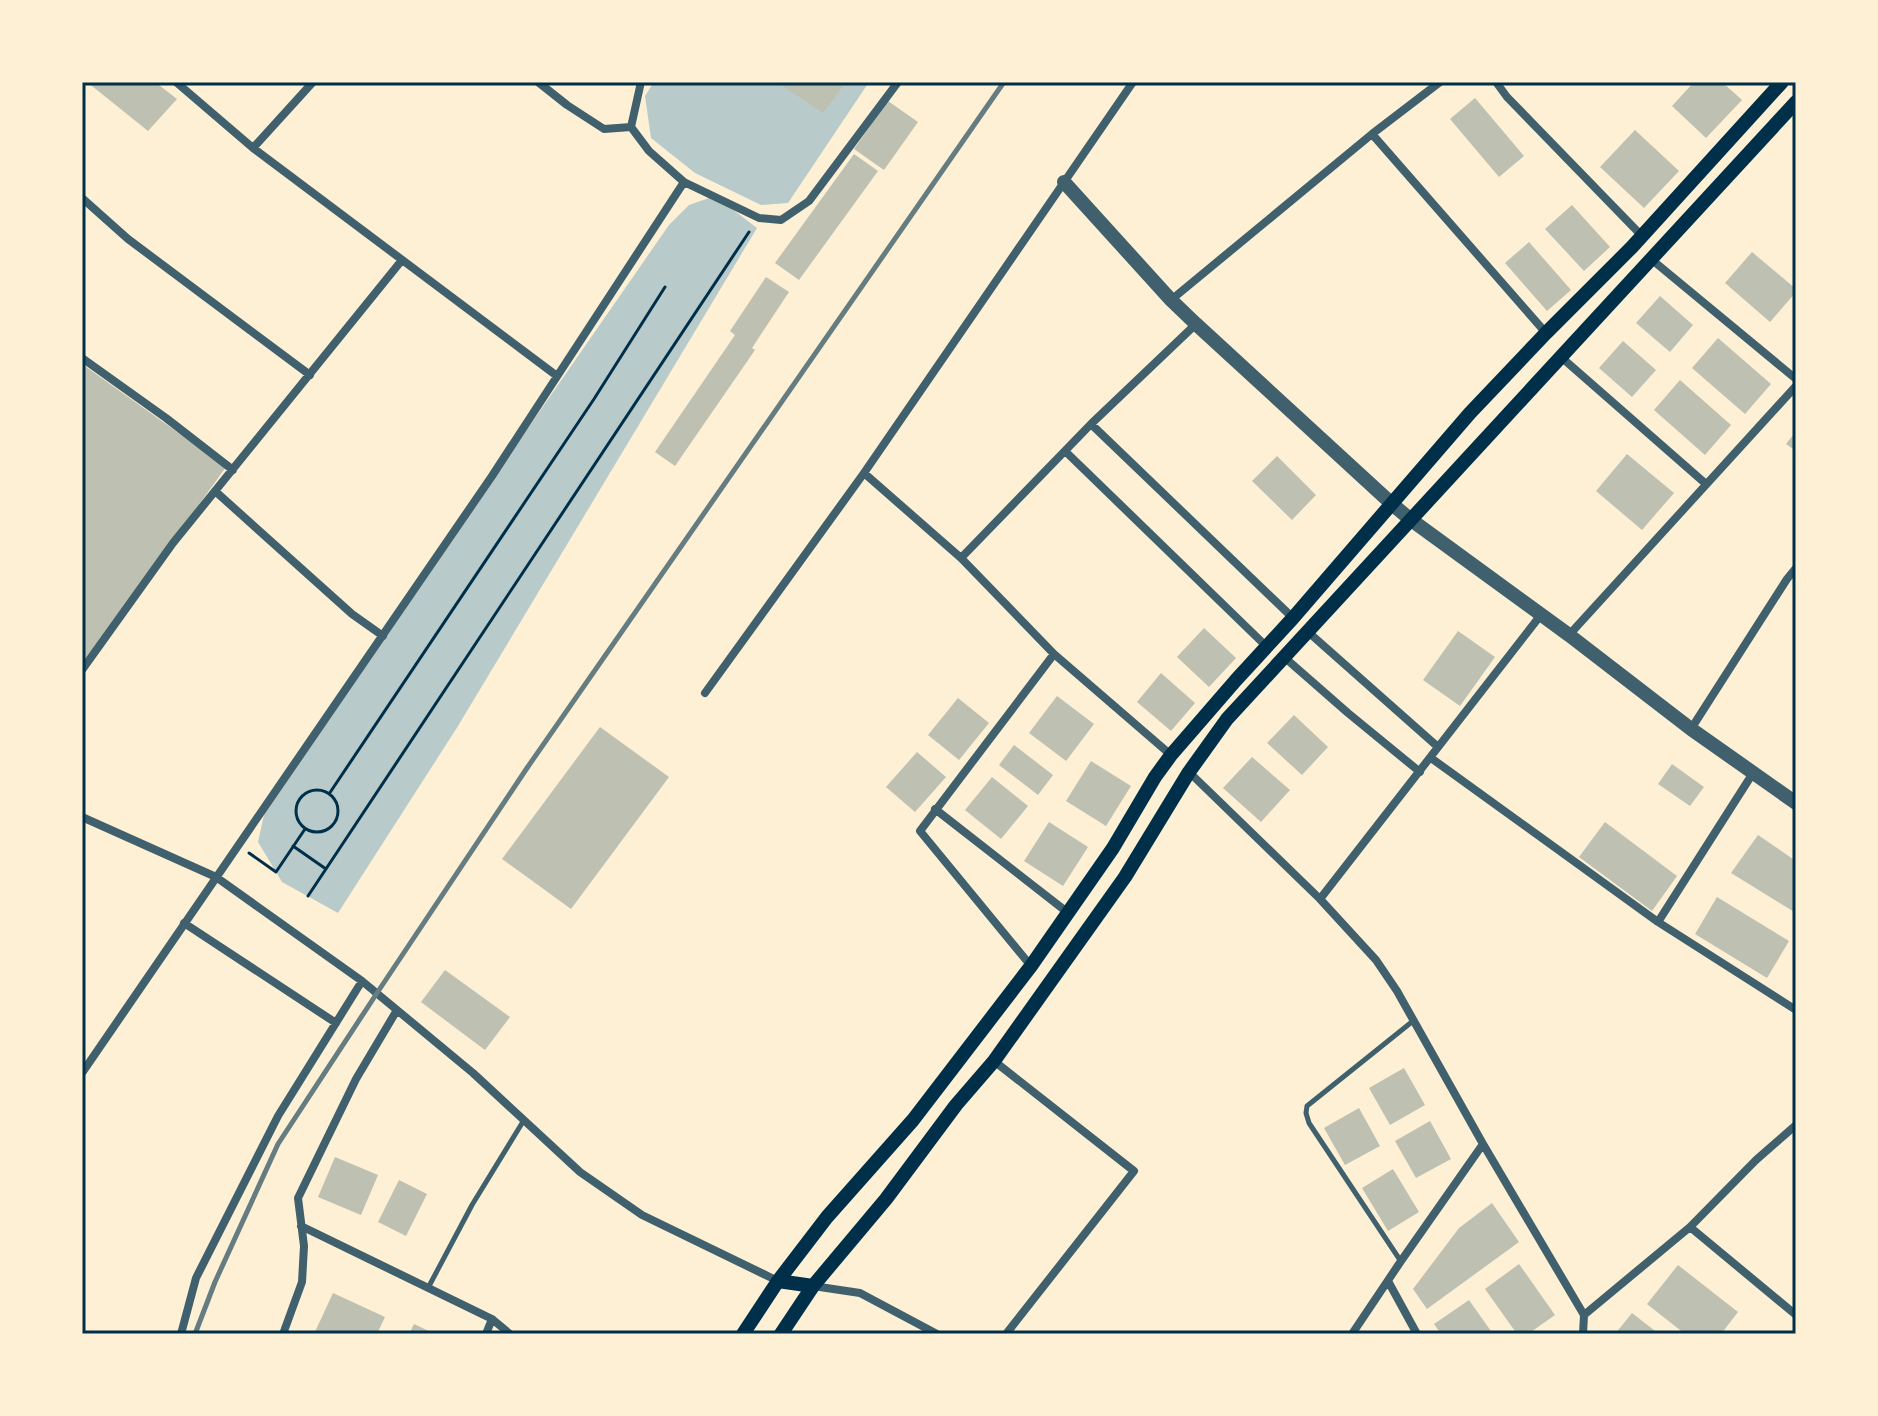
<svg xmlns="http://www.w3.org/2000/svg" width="1878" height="1416" font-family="'Noto Sans',sans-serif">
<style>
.green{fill:#b9caca}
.building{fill:#bec0b2}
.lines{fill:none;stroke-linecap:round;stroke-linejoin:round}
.path{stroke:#003049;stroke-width:3}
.service{stroke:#3f606c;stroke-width:5}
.minor{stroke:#3f606c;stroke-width:8}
.tertiary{stroke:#3f606c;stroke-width:14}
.secondary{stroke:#003049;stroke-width:14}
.rail{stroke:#657d81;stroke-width:5}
.neatline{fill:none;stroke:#003049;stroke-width:3}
</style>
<rect width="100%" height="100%" fill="#fdf0d5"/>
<path class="green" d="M654,82h215l-81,121 -27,2 -66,-32 -44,-35 -6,-42z
M709,198l18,7 30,23 -299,498 -120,187 -56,-31 -24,-40 8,-36 403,-581 20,-20z"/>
<path class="building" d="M87,82h68l22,17 -29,32z
M777,82h69l-23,31z
M1694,82h28l20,18 -36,38 -34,-32z
M1475,98l49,58 -25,21 -49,-58z
M888,101l30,21 -34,48 -30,-21z
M1635,130l44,41 -35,37 -44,-41z
M854,154l24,17 -79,109 -24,-17z
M1572,205l38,42 -26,24 -39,-42z
M1529,242l42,48 -24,21 -42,-48z
M1752,252l44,37v3l-26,30 -45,-39z
M766,277l23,15 -37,56 3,2 -80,116 -20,-14 80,-117 -5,-4z
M1660,296l33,29 -23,27 -34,-29z
M1718,338l53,46 -26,30 -53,-46z
M1623,341l33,29 -24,27 -33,-29z
M82,364l144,103 -144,200z
M1680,380l51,45 -26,30 -51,-45z
M1796,431v20l-10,-7z
M1627,454l47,39 -32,37 -46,-39z
M1277,456l39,39 -24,25 -40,-39z
M1204,628l32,30 -27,29 -32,-30z
M1458,631l37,26 -35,49 -37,-26z
M1161,673l34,30 -24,28 -34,-29z
M1057,696l37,28 -28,37 -37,-28z
M958,698l31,25 -30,37 -31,-25z
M1294,715l34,32 -26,28 -35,-32z
M600,727l69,50 -98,132 -69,-50z
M1014,745l39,30 -15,20 -39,-30z
M917,752l29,25 -31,35 -29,-25z
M1252,757l38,33 -29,32 -38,-34z
M1091,761l40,25 -25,40 -40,-25z
M1672,764l32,23 -14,19 -32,-22z
M992,777l36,29 -27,33 -36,-29z
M1049,822l39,25 -25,39 -39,-25z
M1605,822l72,54 -25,35 -73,-54z
M1758,835l38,26v52l-65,-40z
M1717,897l72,44 -22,37 -72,-44z
M445,970l65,47 -25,33 -64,-48z
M1404,1068l21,37 -35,20 -21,-37z
M1359,1108l21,38 -35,19 -21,-37z
M1430,1121l21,38 -35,19 -21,-37z
M335,1157l43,18 -17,40 -43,-18z
M1393,1169l26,43 -31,19 -26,-43z
M399,1180l28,14 -21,42 -28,-14z
M1492,1203l27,39 -92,67 -14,-20 46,-61z
M1519,1264l36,51 -27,19h-11l-32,-45z
M1678,1265l60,47 -17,22h-36l-38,-30z
M333,1293l52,24 -8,17h-63z
M1469,1300l24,34h-52l-7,-10z
M1632,1313l27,21h-44z
M414,1324l21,10h-26z"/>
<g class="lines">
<path class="path" d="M296 811a21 21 0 1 1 42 0a21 21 0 1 1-42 0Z
M329,794l265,-395 71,-112
M293,846l33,23
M249,853l27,19 29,-43
M308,896l441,-664"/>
<path class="service" d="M1400,1260l-91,-137 -3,-10 1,-7 106,-85
M428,1288l44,-83 52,-85"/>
<path class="minor" d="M176,82l77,66 304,228
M538,82l29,23 37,24 27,-2
M641,82l-10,45 18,24 35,31
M1496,82l11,15 135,139
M1372,134l174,199
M253,148l60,-66
M82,198l46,41 182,136
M1651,259l145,120
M1171,300l201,-166 68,-52
M1561,357l145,127
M82,358l84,60 67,52
M1091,424l202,194
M1065,451l202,196
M864,473l97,85 130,-134 105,-100
M215,491l137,123 31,22
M961,558l93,96 117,101
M1307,631l131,116
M1569,635l227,-249
M1284,657l64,56 72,59
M82,670l91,-127 229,-283
M705,693l159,-220 269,-391
M1691,729l96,-150 9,-11
M1431,758l227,164 138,88
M1189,772l131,127 56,61 21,31 86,153 101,171 -1,19
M935,809l132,103
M82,817l134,60 146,104 111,92 107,99 62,43 136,66
M1320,899l220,-283
M1658,922l95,-149
M184,923l152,100
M1031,966l-111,-135 134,-177
M994,1061l140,110 -128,163
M82,1073l410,-597 192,-294 75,36 22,2 28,-19 89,-119
M301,1226l191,93 18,15
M1690,1227l66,-67 40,-35
M1388,1281l29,53
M813,1286l47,7 77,41
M1584,1315l106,-88 106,88
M181,1334l15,-56 82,-162 84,-135
M283,1334l19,-52 2,-36 -6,-48 58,-119 41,-69
M486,1334l6,-15
M1352,1334l49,-73 82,-117"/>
<path class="tertiary" d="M1064,182l107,118 25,24 196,180 18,15 159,116 122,94 105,74"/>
<path class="secondary" d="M778,1281l35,5
M743,1334l35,-53 49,-64 86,-97 118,-154 82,-118 42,-71 16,-22 65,-75 57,-62 177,-205 76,-80 86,-86 150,-165
M781,1334l32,-48 73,-87 70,-94 38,-44 131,-184 64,-105 38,-53 569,-617"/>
<path class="rail" d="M195,1334l20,-52 63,-138 99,-151 150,-225 477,-686"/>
</g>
<rect width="1878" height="1416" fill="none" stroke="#fdf0d5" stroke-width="168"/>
<rect x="84" y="84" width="1710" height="1248" class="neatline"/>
</svg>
